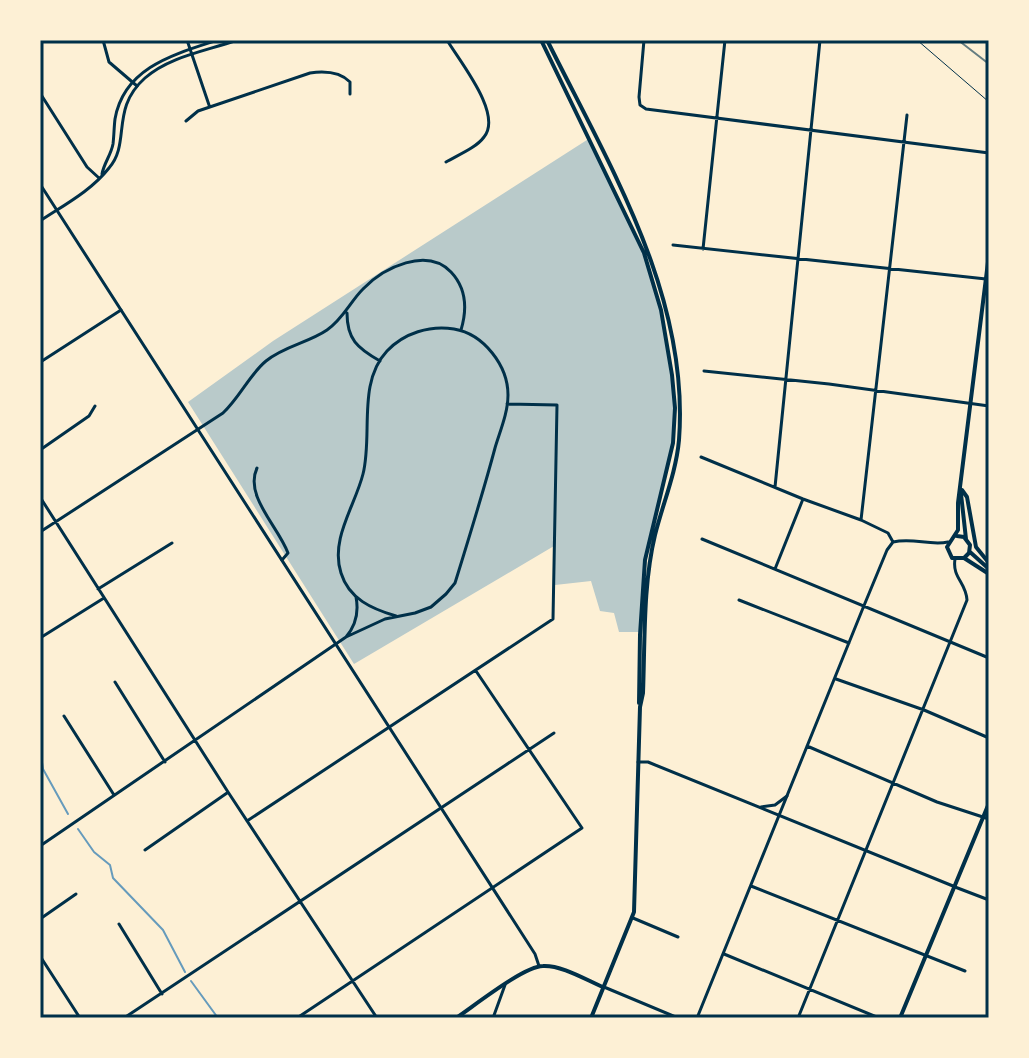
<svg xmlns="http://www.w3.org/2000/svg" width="1029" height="1058" font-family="'Golos Text',sans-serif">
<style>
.green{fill:#b9caca}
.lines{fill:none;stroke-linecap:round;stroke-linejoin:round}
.stream{stroke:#669bbc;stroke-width:2}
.service{stroke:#003049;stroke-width:1}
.minor{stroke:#003049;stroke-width:3}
.tertiary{stroke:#003049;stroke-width:3}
.secondary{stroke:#003049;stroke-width:4}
.primary{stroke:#003049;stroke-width:4}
.rail{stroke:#657d81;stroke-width:2}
.neatline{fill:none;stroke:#003049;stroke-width:3}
</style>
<rect width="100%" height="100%" fill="#fdf0d5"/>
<path class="green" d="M590,138l54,115 17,57 14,98 -2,35 -28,117 -5,72h-21l-5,-19 -14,-2 -9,-30 -36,4 -1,-39 -200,118 -166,-262 85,-61z"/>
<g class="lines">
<path class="stream" d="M40,749l3,20 25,45
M78,829l16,23 16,13 3,13 50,52 22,42
M191,981l27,37"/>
<path class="service" d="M917,40l72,62"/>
<path class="minor" d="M103,40l6,22 28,24
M187,40l22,65
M644,40l-5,57 1,8 6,4 343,44
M40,93l47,74 12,11
M186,121l12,-10 112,-38c14,-2 30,-1 40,9v12
M446,162c12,-7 30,-14 38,-25 19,-23 -24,-75 -37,-97
M673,245l313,34
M703,249l22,-209
M347,313c0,26 10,35 33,48
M42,361l79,-51
M704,371l125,13 160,22
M40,450l49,-34 6,-10
M701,457l102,42 58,21 27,13 5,9
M257,468c-13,28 21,58 31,85l-6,7
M775,487l45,-447
M40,497l188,295 149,226
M861,520l46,-405
M40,532l183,-119c17,-16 27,-39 43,-52 18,-15 42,-18 61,-31 16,-11 23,-28 36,-41 21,-22 64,-42 88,-17 16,17 16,38 10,58
M702,539l287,119
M893,542c20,-5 36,4 55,0
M775,569l28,-70
M98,589l74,-46
M356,597c3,15 0,28 -10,40l39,-18 30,-6 16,-6 15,-13 9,-11c14,-45 28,-90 40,-135 5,-17 13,-35 13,-53 0,-29 -24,-61 -54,-66 -24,-4 -50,4 -67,22 -30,32 -14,84 -24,123 -8,32 -33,65 -22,99 8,26 31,36 55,43
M739,600l110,43
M40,638l64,-40
M836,679l88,31 65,28
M115,682l50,80
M64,716l50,79
M807,746l130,56 52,17
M247,821l306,-202 4,-214 -50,-1
M40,846l306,-209
M145,850l82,-57
M751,886l214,85
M955,887l34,13
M633,918l45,19
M40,919l36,-25
M119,924l43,70
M724,954l155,64
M40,956l40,62
M604,987l74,31
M124,1018l430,-285
M297,1018l285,-190 -106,-157
M493,1018l12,-33
M697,1018l166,-410 24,-58 6,-8
M798,1018l169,-418c-1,-18 -15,-22 -12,-41"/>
<path class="tertiary" d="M102,174c2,-11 9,-19 11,-30 1,-8 1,-17 2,-25 9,-52 60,-65 103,-79
M40,184l495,770 4,12
M40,221c24,-16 51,-30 69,-53 22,-25 1,-59 36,-90 25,-22 62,-27 92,-38
M638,762h10l305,124
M761,807l14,-2 12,-9"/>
<path class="secondary" d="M541,40l103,213 17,57 11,65 3,33 -2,35 -28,117 -5,75 -1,68
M547,40c62,125 143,256 132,400 -3,33 -16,63 -24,95 -12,50 -10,106 -12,158l-3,14 -6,205 -43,106
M456,1018c18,-12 68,-52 87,-52 19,-1 43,14 60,21"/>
<path class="primary" d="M989,254l-31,249v27l-11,17 5,11h12l25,16
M962,490l5,7 9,50 13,16
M961,494l5,45
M957,536l7,1 6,8 -1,8 -5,5
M970,552l19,17
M900,1018l89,-215"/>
<path class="rail" d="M958,40l31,24"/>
</g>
<rect width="1029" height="1058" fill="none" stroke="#fdf0d5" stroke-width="84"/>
<rect x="42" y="42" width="945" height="974" class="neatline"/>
</svg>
